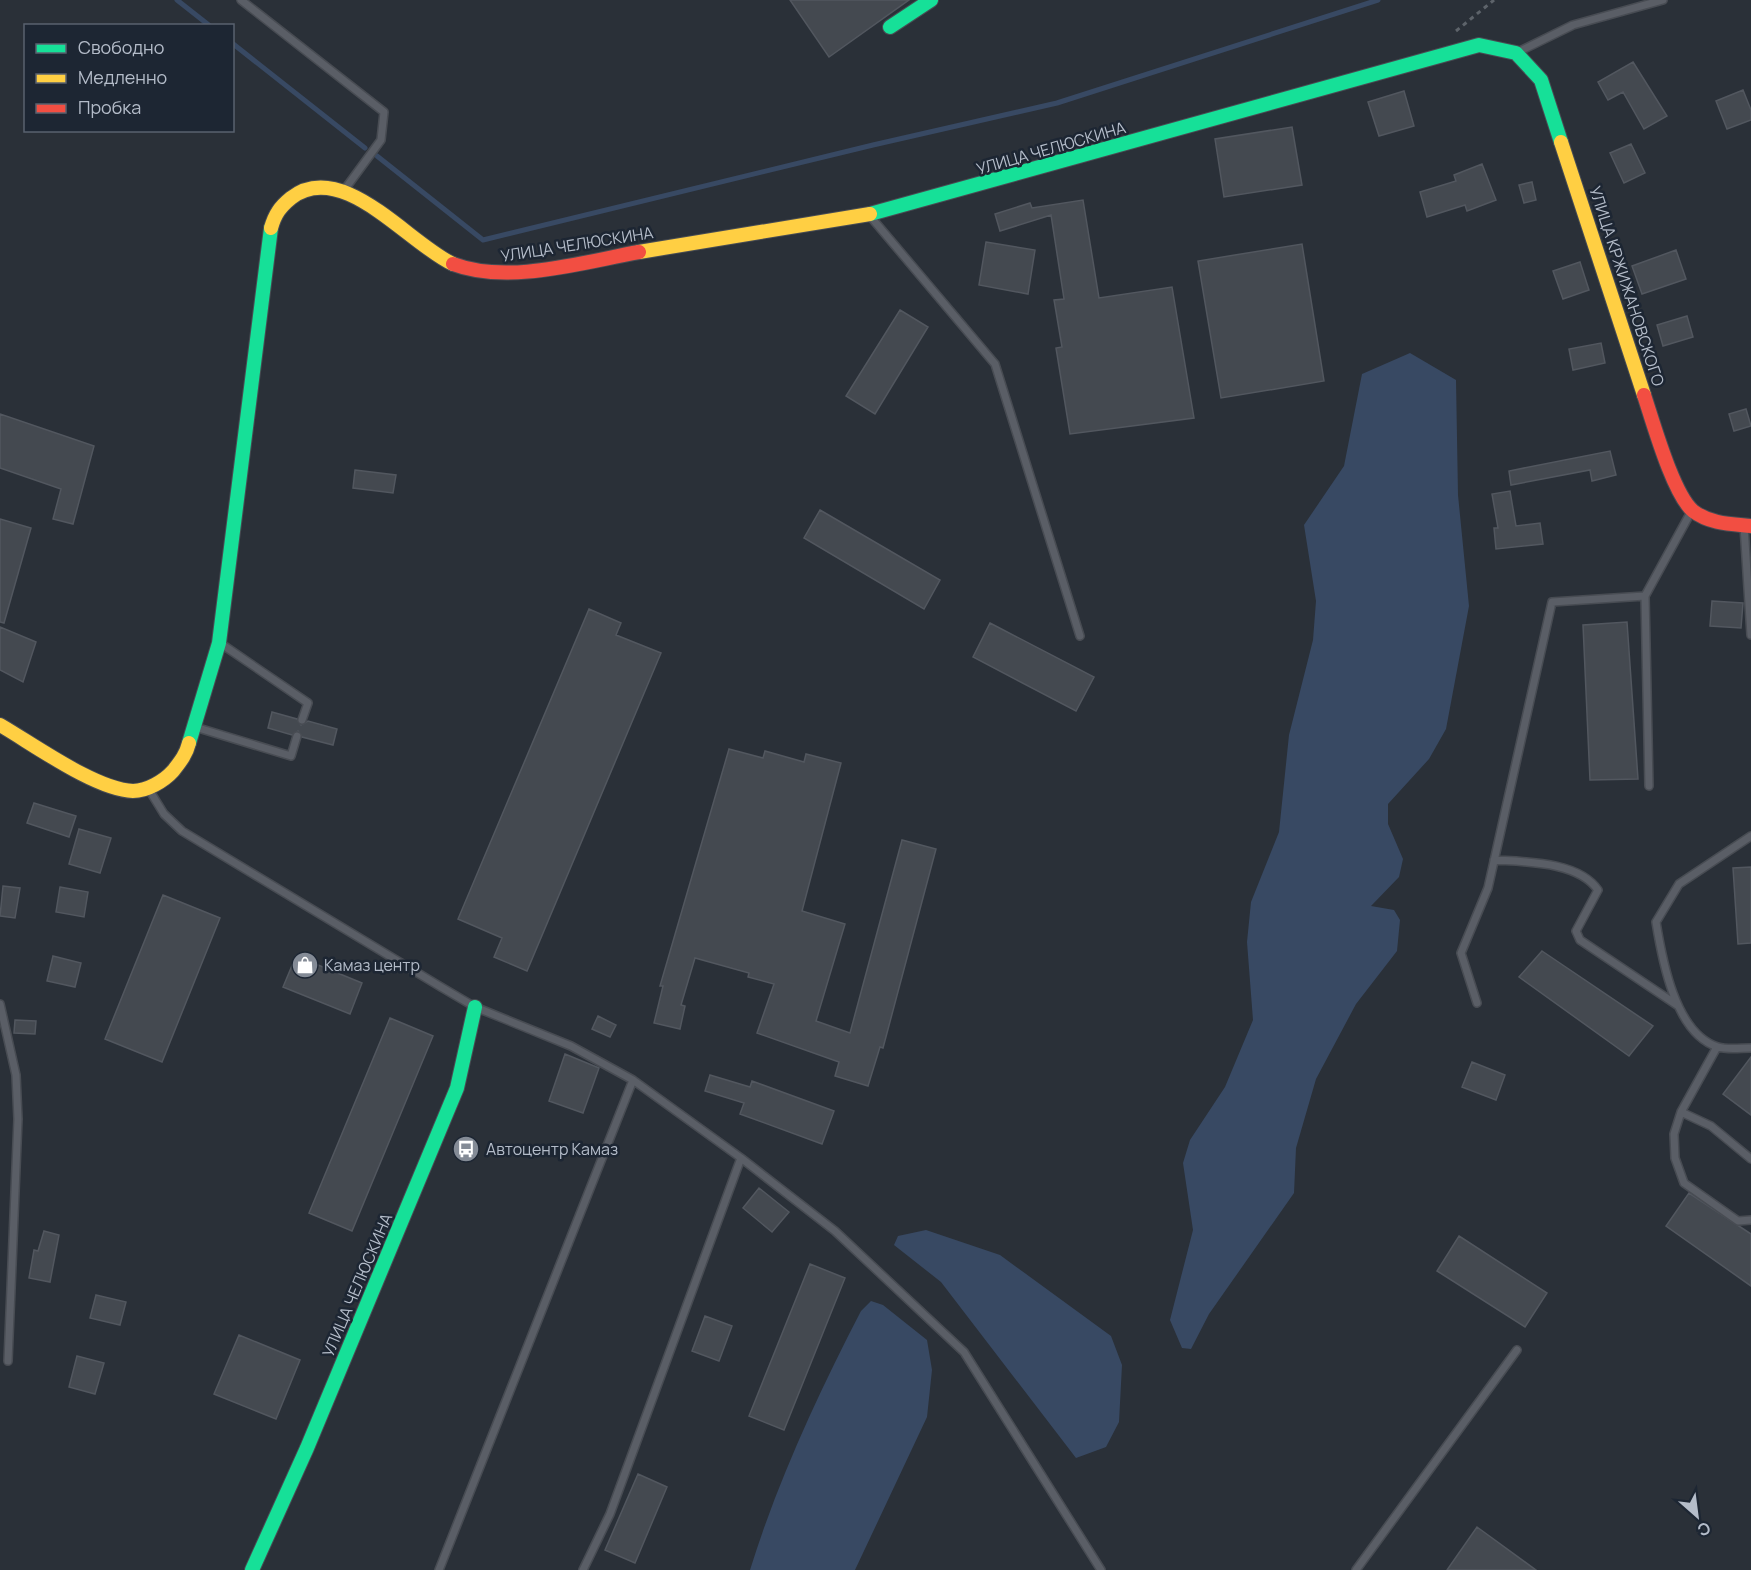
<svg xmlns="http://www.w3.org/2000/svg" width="1751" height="1570" font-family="Manrope,sans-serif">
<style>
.water{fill:#384963}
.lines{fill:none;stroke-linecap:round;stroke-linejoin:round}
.stream{stroke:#384963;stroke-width:5}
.building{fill:#444950;stroke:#52575f;stroke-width:1.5}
.lane-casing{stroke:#484c53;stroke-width:10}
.fast-casing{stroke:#484c53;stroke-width:16}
.slow-casing{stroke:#484c53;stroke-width:16}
.jam-casing{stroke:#484c53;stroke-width:16}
.path{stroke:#5d636a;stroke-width:3;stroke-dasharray:4.5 4.5;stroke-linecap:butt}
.lane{stroke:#5a5e66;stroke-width:7}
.fast{stroke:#16e098;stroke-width:14}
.slow{stroke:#ffcf43;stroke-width:14}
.jam{stroke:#f24e42;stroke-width:14}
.labels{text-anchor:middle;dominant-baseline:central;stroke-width:5;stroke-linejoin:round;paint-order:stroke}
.street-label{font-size:16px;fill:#b4bcc9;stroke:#1d2633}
.poi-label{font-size:16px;fill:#b4bcc9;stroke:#1d2633;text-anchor:start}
</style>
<rect width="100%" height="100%" fill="#2a3038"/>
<path class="water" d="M1410,353l46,27 2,115 11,111 -23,123 -17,30 -41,45v20l15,35 -4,18 -28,29 23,4 6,10 -3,31 -41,53 -40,75 -20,69 -2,45 -85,121 -18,35 -9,-1 -12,-28 23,-90 -10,-67 7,-23 35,-53 28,-67 -6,-78 4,-40 28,-70 10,-97 24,-95 3,-39 -12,-76 40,-59 18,-92z
M926,1230l74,25 111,81 11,29 -3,57 -13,25 -30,11 -135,-176 -47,-37 4,-9z
M871,1301l12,4 44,35 5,30 -5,47 -72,153h-105c28,-90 68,-176 111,-259z"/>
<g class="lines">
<path class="stream" d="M177,0l33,26
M232,43l133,105
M377,156l106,84 390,-95 184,-42 321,-103"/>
</g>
<path class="building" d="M790,0h119l-80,57z
M1633,62l34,54 -23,13 -21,-37 -15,8 -10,-18z
M1743,90l8,20v10l-24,9 -11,-28z
M1404,91l10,35 -35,10 -11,-34z
M1292,127l10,58 -78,12 -9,-58z
M1631,144l14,29 -21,10 -14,-30z
M1482,164l14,36 -29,11 -2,-6 -38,12 -7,-25 36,-11 -2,-6z
M1532,182l4,18 -12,3 -5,-18z
M1083,200l16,98 73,-11 22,131 -124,16 -14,-86 6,-1 -8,-47 10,-1 -13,-84 -51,16 -5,-17 35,-11 2,5z
M986,242l49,8 -7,44 -49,-9z
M1302,244l22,137 -103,17 -23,-137z
M1676,250l10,29 -44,15 -10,-28z
M1580,262l9,28 -26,9 -10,-28z
M900,310l28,17 -53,87 -29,-18z
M1687,316l6,21 -30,9 -6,-21z
M1601,343l4,20 -32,7 -4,-21z
M1746,409l5,17 -17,5 -5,-17z
M0,414l94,32 -21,78 -20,-5 8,-30 -61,-21z
M1610,451l6,24 -24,6 -2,-11 -79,15 -2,-14z
M355,470l41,5 -3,18 -40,-5z
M1510,491l6,35 24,-3 3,21 -47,5 -2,-21h4l-6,-34z
M820,510l120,70 -16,29 -120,-71z
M0,519l31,9 -27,95 -4,-1z
M1712,601l31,2 -2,25 -31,-2z
M589,609l32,14 -5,12 45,18 -134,318 -33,-14 8,-19 -44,-19z
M1627,622l11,157 -48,1 -7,-155z
M990,623l104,54 -18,34 -103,-54z
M0,627l36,15 -13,40 -23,-12z
M272,712l25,7 4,6 7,-4 29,8 -4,16 -31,-8 -4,-6 -6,4 -24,-7z
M729,749l34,9 2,-7 39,11 2,-8 35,9 -39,148 43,13 -29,97 34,12 52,-193 34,9 -53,199 -3,-1 -12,39 -33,-10 4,-14 -82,-29 17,-49 -26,-7 1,-4 -54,-15 -14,47 4,1 -5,23 -26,-6 9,-37h-3z
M34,803l42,13 -7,21 -42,-14z
M79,829l32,9 -11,35 -31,-9z
M1751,867v76l-13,1 -5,-76z
M3,886l17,2 -5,30 -15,-2z
M60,887l28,5 -4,25 -28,-5z
M163,895l57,23 -58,144 -57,-23z
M1542,951l111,75 -24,30 -110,-79z
M53,956l28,7 -6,24 -28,-6z
M296,956l66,27 -12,31 -67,-27z
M598,1016l18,9 -6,12 -18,-8z
M390,1018l43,18 -81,195 -43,-18z
M15,1020l21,1 -1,13 -21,-1z
M565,1054l34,14 -16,45 -34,-12z
M1751,1057v58l-28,-21z
M1472,1062l33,13 -9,25 -34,-13z
M710,1075l40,12 2,-6 82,30 -12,33 -82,-30 4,-11 -39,-12z
M759,1188l30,24 -17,20 -29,-24z
M1689,1193l62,41v52l-85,-60z
M44,1231l15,4 -9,47 -21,-4 5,-28 4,1z
M1459,1236l88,57 -22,34 -88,-56z
M810,1264l35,14 -61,152 -35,-14z
M96,1295l30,7 -6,23 -30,-7z
M705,1316l27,10 -13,35 -27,-10z
M239,1335l61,25 -24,59 -62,-25z
M77,1356l27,7 -9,31 -26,-7z
M638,1474l29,13 -32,76 -30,-13z
M1477,1527l59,43h-89z"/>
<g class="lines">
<defs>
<path id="lane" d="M241,0l143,112 -3,28 -36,49
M1518,52l55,-27 90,-25
M870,216l125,148 85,272
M1744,526l7,109
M220,643l88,60 -6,17
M195,727l96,29 6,-20
M1649,786l-4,-190 46,-84
M148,788l16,26 18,17 259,156 34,20 96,39 62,34 108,78 94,73 129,121 137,218
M1751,836l-72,48 -23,38c6,37 19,112 62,125 9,3 23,1 33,1
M1494,860c31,2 84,1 104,30l-22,41 4,9 97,65
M1477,1003l-16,-50 27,-65 64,-286 93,-6
M0,1004l16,71 2,44 -10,242
M1717,1047l-36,65 -7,22 1,24 9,25 54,38 13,-1
M1681,1112l30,14 40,33
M439,1570l194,-490
M583,1570l27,-56 131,-356
M1356,1570l161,-220"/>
<path id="fast" d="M890,27l41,-27
M870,214l609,-169 37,8 25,27 20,62
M189,743l30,-100 52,-415
M252,1570l55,-122 150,-360 18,-81"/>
<path id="slow" d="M1561,142l83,253
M271,228c4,-14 9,-21 20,-30 51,-40 118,46 162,66
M639,252l231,-38
M0,725c33,19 96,65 133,66 14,0 31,-10 40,-20 7,-9 13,-16 16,-28"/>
<path id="jam" d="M453,264c55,21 130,-2 186,-12
M1644,395c9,27 29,99 49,116 17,13 38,13 58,15"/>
</defs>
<use href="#lane" class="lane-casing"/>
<use href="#fast" class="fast-casing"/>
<use href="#slow" class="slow-casing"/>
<use href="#jam" class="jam-casing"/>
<path class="path" d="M1456,31l38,-31"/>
<use href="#lane" class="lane"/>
<use href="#fast" class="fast"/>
<use href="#slow" class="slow"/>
<use href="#jam" class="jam"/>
</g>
<defs>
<symbol id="shop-disc" viewBox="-11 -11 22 22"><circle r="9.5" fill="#848b96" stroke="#1d2633"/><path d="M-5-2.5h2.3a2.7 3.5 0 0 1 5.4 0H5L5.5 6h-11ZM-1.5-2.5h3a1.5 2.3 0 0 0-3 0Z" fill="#fff"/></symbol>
<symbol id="bus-disc" viewBox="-11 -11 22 22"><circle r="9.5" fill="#848b96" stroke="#1d2633"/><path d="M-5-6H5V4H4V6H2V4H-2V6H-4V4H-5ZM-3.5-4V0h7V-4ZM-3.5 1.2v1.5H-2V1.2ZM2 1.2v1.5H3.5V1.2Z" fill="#fff"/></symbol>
</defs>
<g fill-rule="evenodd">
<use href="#shop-disc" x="290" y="950" width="30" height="30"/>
<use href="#bus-disc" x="451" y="1134" width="30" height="30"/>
</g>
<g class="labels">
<g class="street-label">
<text transform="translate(1051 148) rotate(-16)">УЛИЦА ЧЕЛЮСКИНА</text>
<text transform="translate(577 244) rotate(-9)">УЛИЦА ЧЕЛЮСКИНА</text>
<text transform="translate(1627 286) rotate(72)">УЛИЦА КРЖИЖАНОВСКОГО</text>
<text transform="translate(357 1285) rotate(-67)">УЛИЦА ЧЕЛЮСКИНА</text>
</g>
<g class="poi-label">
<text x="324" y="965">Камаз центр</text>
<text x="486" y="1149">Автоцентр Камаз</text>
</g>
</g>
<rect x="24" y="24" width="210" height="108" fill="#1d2633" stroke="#59626f" stroke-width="1.5"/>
<rect x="36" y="44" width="30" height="9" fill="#16e098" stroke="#59626f" stroke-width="1.5"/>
<text x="78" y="54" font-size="18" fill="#b4bcc9">Свободно</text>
<rect x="36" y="74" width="30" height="9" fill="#ffcf43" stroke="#59626f" stroke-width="1.5"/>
<text x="78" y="84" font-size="18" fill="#b4bcc9">Медленно</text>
<rect x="36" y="104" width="30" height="9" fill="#f24e42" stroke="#59626f" stroke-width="1.5"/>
<text x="78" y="114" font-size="18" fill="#b4bcc9">Пробка</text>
<g transform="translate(1697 1516) rotate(152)" stroke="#1d2633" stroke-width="4.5" paint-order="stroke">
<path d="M0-4.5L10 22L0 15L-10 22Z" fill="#b4bcc9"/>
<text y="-9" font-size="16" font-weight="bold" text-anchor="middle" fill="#b4bcc9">С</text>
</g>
</svg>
